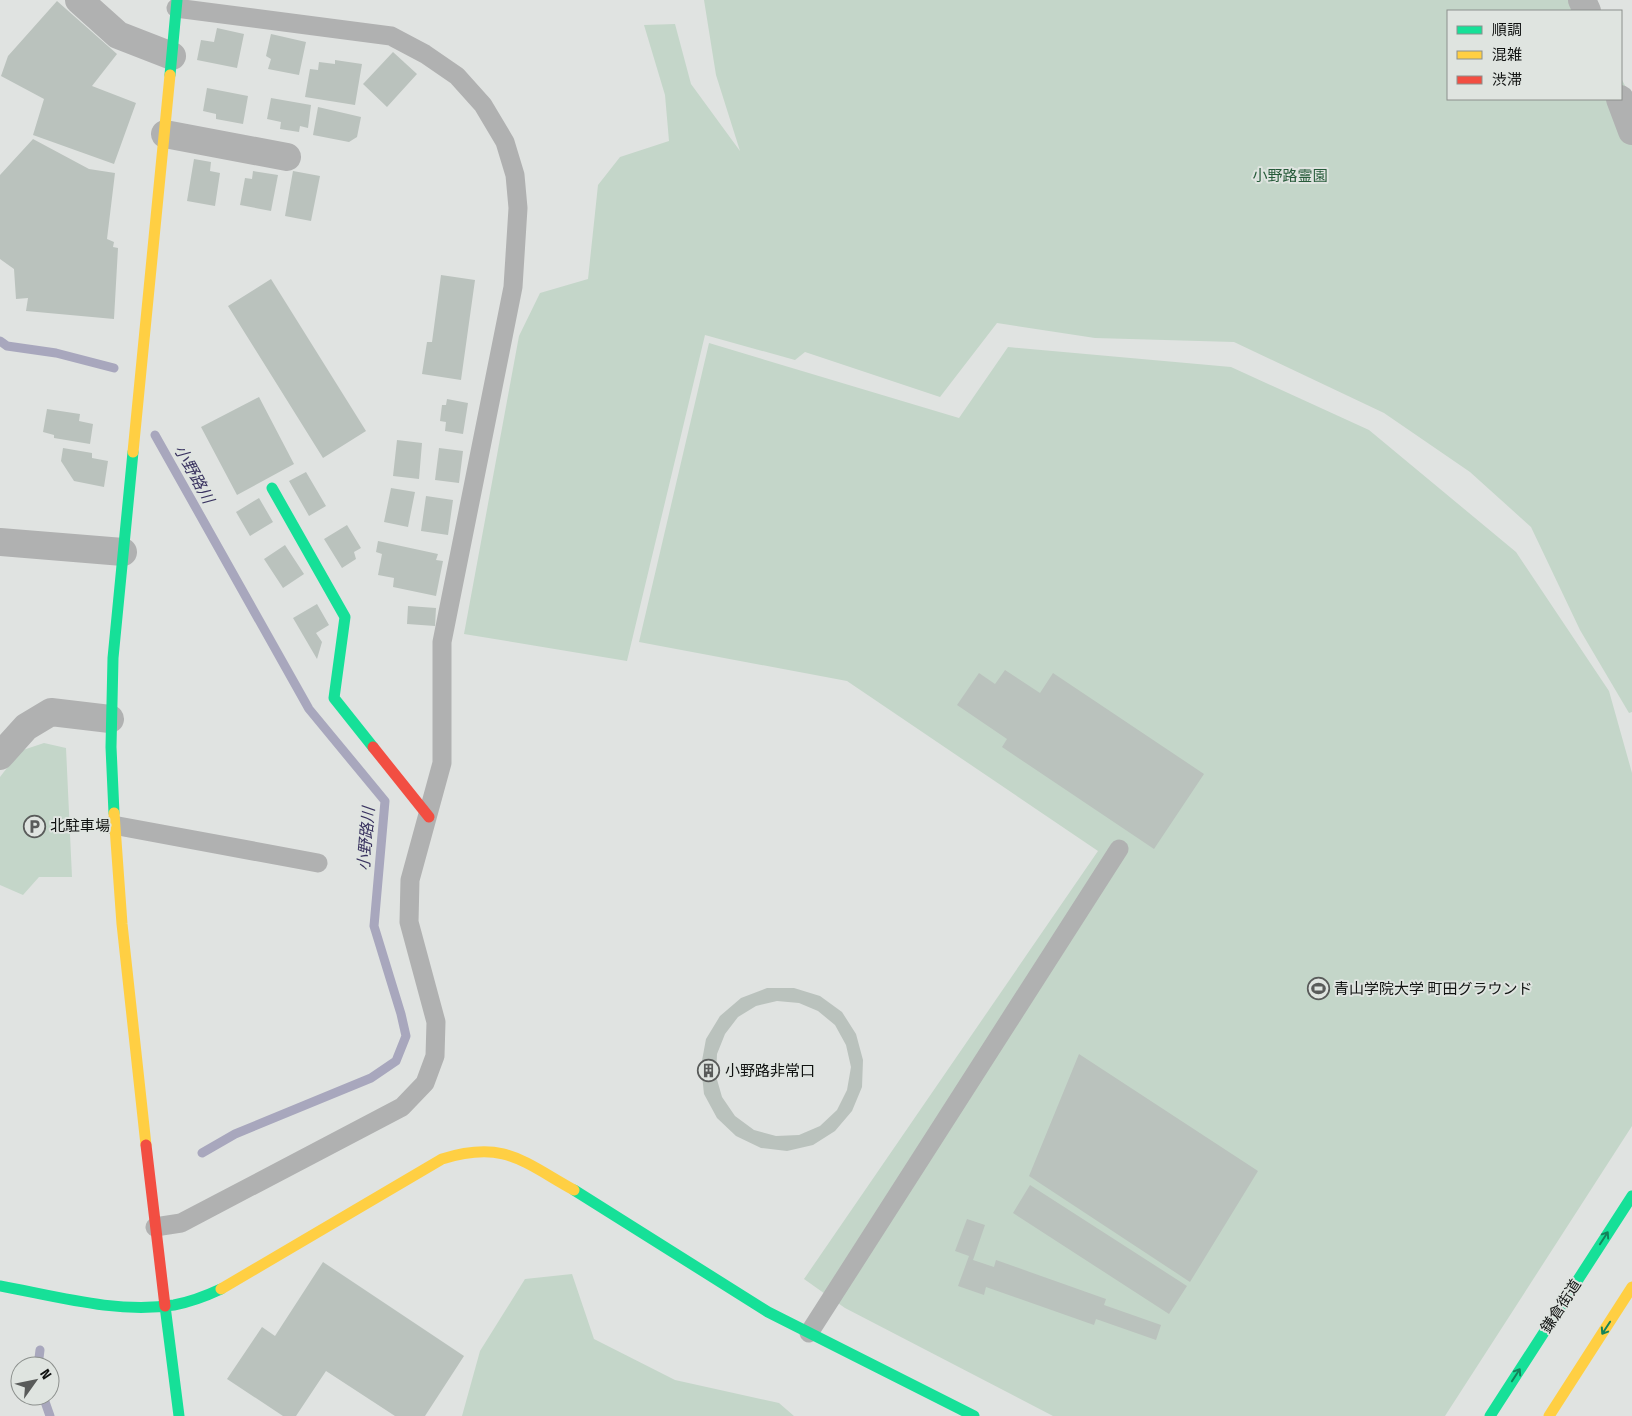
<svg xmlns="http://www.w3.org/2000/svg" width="1632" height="1416" font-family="'Fira Sans Condensed','Noto Sans JP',sans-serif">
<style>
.green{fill:#c4d6c9}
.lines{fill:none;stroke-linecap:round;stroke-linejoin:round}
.stream{stroke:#a8a7bd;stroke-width:9}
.building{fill:#bac2bd;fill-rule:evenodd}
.lane{stroke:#b0b1b1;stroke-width:19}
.street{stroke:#b0b1b1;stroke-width:28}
.fast{stroke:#16e098;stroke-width:11}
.slow{stroke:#ffcf43;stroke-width:11}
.jam{stroke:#f24e42;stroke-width:11}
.oneway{stroke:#13835b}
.labels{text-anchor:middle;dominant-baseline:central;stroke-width:4;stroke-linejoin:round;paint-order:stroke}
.park-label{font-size:15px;fill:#275b3a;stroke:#dfe4e0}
.poi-label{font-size:15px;fill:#101211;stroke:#dfe4e0;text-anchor:start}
.street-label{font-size:15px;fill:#101211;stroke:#dfe4e0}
.water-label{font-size:16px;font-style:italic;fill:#3a3360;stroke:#dfe4e0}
</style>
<rect width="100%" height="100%" fill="#e0e3e1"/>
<path class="green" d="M704,0h864l10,11h-130v88h173v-21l11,21v613l-3,1 -49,-83 -49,-103 -61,-55 -86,-59 -150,-71 -139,-4 -98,-15 -57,74 -135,-45 -10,8 -90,-25 -78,326 -163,-27 55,-298 21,-43 48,-14 10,-94 22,-28 49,-16 -4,-46 -21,-70 31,-1 16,60 49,67 -24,-76z
M709,343l250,75 49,-71 223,20 138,63 147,122 93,139 23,82v353l-187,290h-392l-208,-108 -41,-29 294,-428 -251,-170 -208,-39z
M44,743l22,5 6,129h-33l-16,18 -23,-10v-108l20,-26z
M572,1274l22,65 81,41 104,23 15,13h-332l18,-65 45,-72z"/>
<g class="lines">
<path class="stream" d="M0,341l7,5 49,7 58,15
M155,435l154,274 76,92 -11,125 27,88 5,22 -10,25 -25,17 -136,56 -33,19
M38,1366l2,-16
M43,1396l7,20"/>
</g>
<path class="building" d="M57,1l60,53 -25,32 44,17 -22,61 -81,-29 11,-36 -43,-23 7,-20z
M217,28l27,6 -7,34 -40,-8 4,-20 13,2z
M271,34l35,8 -7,33 -31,-6 3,-10 -5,-3z
M393,52l24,22 -30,33 -24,-23z
M335,60l27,4 -7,41 -50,-8 5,-28 8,1 1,-8 16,2z
M207,88l41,8 -5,28 -27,-5v-5l-13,-3z
M271,98l40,7 -3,23 -8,-2 -1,6 -19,-3 1,-7 -14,-3z
M318,107l43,10 -4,20 -8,5 -36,-7z
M33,139l56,30 26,4 -8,66 7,3 -1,5 5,1 -4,71 -88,-8 2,-13 -12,1 -2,-30 -14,-10v-84z
M194,159l17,3 -1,9 10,2 -5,33 -28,-5z
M253,171l25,4 -7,36 -31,-6 5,-27 7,1z
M293,171l27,5 -9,45 -26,-5z
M441,275l34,5 -14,100 -39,-6 5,-32h5z
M271,279l95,152 -43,27 -95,-152z
M259,397l35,67 -57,31 -36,-68z
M447,399l21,4 -5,31 -18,-3 1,-9 -6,-1 2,-16h4z
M47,409l33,5 -1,7 14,3 -3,20 -36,-6v-3l-11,-3z
M397,440l25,3 -3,36 -26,-3z
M63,448l29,5v5l16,3 -4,26 -30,-6 -13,-20z
M439,448l24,3 -4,32 -24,-3z
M306,472l20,34 -17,10 -20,-35z
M391,488l24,4 -7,35 -24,-5z
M426,496l27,4 -5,35 -27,-4z
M259,498l14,24 -23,14 -14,-24z
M347,525l14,23 -7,4 2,7 -14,9 -18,-29z
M378,541l60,13 -2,6 7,1 -7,35 -43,-9 1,-9 -16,-3 4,-21 -6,-2z
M285,545l19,29 -21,14 -19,-29z
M317,604l12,21 -13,8 6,9 -5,17 -24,-41z
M408,606l28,2 -1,18 -28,-2z
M1005,670l35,23 13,-20 151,101 -50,75 -152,-102 5,-8 -50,-34 22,-32 16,11z
M767,988h27l26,8 22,16 14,22 7,26 -1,27 -10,24 -17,20 -22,14 -26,6 -26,-3 -25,-12 -19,-18 -13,-24 -3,-28 5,-27 14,-23 21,-18zM777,1001l22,2 19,8 17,14 11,20 5,22 -4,23 -10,20 -17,16 -21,9 -23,1 -22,-6 -19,-14 -13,-19 -6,-21 1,-22 8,-20 13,-17 18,-11z
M1079,1054l179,117 -68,111 -161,-106z
M1030,1185l157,101 -18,28 -156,-101z
M967,1219l18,6 -12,35 21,7 2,-7 110,39 -2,6 57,20 -5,15 -60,-21 -2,6 -108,-38 -2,8 -26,-9 11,-30 -14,-5z
M323,1262l141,94 -39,60h-30l-69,-45 -30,45h-13l-56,-37 35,-52 13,9z"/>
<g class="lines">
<path class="lane" d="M113,825l205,38
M155,1227l26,-4 221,-116 23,-24 10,-27 1,-34 -27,-100 1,-42 32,-117v-121l71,-355 5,-79 -3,-33 -10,-33 -22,-37 -26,-29 -32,-22 -34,-18 -215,-28
M809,1333l310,-484"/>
<path class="street" d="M79,0l39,35 54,21
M1582,0l5,11
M1620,99l12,32
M165,134l122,23
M0,542l123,10
M0,756l26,-29 25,-15 59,7"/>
<path class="fast" d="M170,75l7,-75
M272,488l73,129 -11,81 39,49
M114,813l-3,-66 2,-89 20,-206
M574,1190l194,122 206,104
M0,1286c55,10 117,28 174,19 16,-3 32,-9 47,-16
M165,1306l14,110
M1490,1416l142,-220"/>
<path class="slow" d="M133,452l37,-377
M114,813l8,111 24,221
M221,1289l221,-130c62,-19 80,2 132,31
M1549,1416l83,-129"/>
<path class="jam" d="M373,747l56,70
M146,1145l19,161"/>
</g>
<defs><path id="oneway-shaft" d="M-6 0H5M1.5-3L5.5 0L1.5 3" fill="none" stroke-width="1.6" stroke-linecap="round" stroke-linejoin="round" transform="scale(1.25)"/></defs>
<g class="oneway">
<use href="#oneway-shaft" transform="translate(1604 1238) rotate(-57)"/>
<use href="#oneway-shaft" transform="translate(1606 1328) rotate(123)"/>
<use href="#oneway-shaft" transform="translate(1516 1375) rotate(-57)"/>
</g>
<defs>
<symbol id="parking-ring" viewBox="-11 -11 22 22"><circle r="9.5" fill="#dfe4e0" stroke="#595b5a" stroke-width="1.5"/><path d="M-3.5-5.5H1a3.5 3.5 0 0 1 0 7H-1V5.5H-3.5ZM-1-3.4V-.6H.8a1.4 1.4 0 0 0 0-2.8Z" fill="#595b5a"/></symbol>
<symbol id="stadium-ring" viewBox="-11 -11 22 22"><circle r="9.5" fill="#dfe4e0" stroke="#595b5a" stroke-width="1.5"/><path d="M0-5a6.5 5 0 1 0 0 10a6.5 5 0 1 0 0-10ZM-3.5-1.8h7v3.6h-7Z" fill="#595b5a"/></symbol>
<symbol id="building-ring" viewBox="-11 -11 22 22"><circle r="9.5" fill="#dfe4e0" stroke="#595b5a" stroke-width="1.5"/><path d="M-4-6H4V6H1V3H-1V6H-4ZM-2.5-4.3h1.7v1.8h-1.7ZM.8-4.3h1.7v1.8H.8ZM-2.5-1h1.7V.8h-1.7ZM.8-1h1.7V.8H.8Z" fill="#595b5a"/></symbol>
</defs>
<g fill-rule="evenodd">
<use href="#parking-ring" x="22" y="814" width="25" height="25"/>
<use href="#stadium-ring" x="1306" y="976" width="25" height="25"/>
<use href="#building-ring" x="696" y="1058" width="25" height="25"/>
</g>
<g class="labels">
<g class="park-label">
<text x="1290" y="176">小野路霊園</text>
</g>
<g class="poi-label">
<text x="50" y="826">北駐車場</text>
<text x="1334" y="989">青山学院大学 町田グラウンド</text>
<text x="725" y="1071">小野路非常口</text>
</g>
<g class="street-label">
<text transform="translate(1561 1306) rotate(-57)">鎌倉街道</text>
</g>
<g class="water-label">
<text transform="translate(194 474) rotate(61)">小野路川</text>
<text transform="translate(366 839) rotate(-85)">小野路川</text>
</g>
</g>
<rect x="1447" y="10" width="175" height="90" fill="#dfe4e0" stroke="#8c908d"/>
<rect x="1457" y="26" width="25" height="8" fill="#16e098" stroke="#8c908d"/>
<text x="1492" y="35" font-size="15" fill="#101211">順調</text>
<rect x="1457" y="51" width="25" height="8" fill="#ffcf43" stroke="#8c908d"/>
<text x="1492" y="60" font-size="15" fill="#101211">混雑</text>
<rect x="1457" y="76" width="25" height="8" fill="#f24e42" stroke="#8c908d"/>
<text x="1492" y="85" font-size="15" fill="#101211">渋滞</text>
<g transform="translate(35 1381) rotate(57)"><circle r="24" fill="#dfe4e0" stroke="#8c908d"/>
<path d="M0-4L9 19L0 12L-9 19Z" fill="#595b5a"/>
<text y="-8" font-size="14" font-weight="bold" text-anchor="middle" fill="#101211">N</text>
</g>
</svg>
